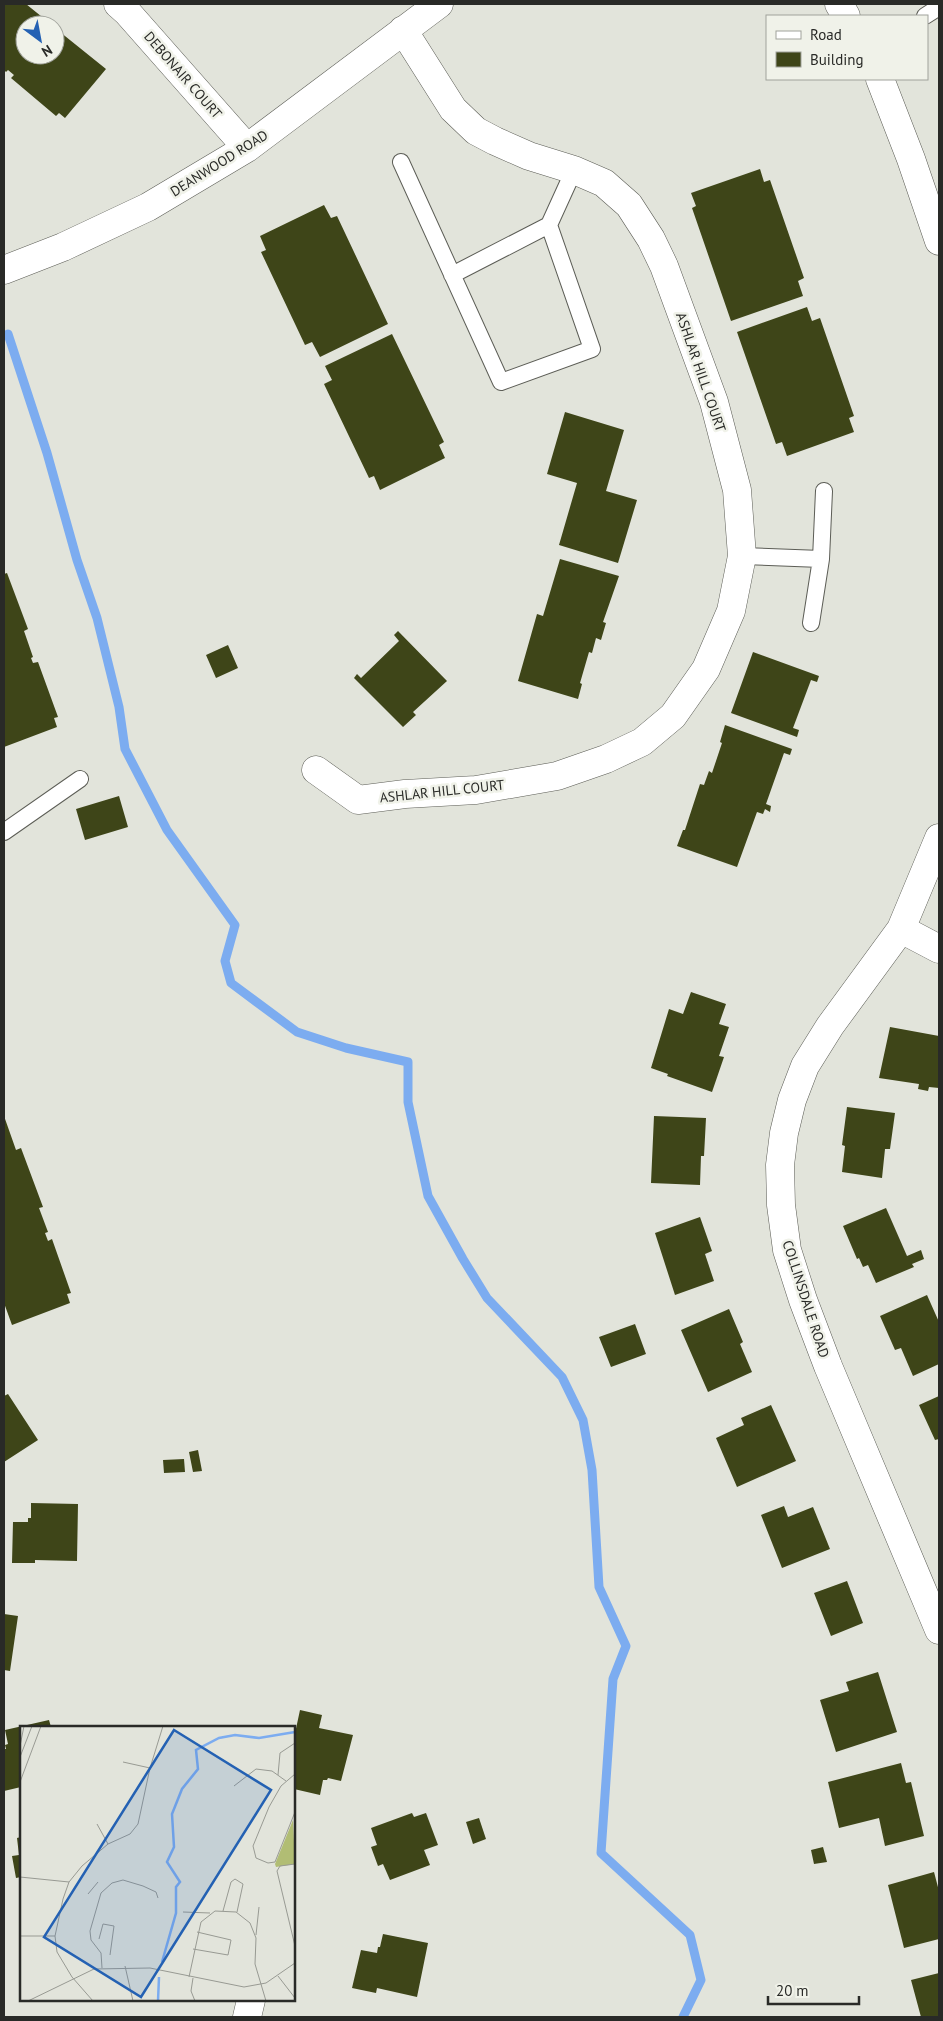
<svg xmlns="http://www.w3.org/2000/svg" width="943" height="2021" font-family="'PT Sans',sans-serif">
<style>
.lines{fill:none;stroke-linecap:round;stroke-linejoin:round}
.stream{stroke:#7cacf0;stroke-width:9}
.building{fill:#3e4518}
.service-casing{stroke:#5c5d56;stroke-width:18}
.minor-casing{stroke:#5c5d56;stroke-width:29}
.service{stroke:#fff;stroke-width:16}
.minor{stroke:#fff;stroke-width:28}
.labels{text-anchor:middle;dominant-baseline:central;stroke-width:5;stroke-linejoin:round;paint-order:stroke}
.street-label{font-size:14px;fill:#292a27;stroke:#f0f2e9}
.inset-river{fill:none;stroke:#7cacf0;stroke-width:2.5}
.inset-road{fill:none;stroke:#989a93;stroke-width:1}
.view{fill:#2461b3;fill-opacity:0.15;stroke:#2461b3;stroke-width:2.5}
.inset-edge{fill:none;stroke:#292a27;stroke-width:2.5}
</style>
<rect width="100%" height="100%" fill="#e2e4db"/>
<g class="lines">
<path class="stream" d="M8,334l39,119 30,107 20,58 22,89 6,42 42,81 68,95 -10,36 6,22 66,49 49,16 62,14v40l20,94 35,63 24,39 75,79 21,43 9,50 7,117 27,59 -13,33 -12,174 89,82 11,45 -18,37"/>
</g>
<path class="building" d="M4,4h22l26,21h-27v30h30v-27l51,41 -41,49 -6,-5 -3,3 -45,-38 3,-3 -6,-5 -2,2 -2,-2z
M760,169l4,13 6,-2 34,98 -6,3 5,15 -72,25 -39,-113 4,-2 -5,-13z
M324,205l7,13 6,-2 51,108 -68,33 -8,-15 -7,3 -44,-93 5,-2 -6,-14z
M807,307l5,14 8,-3 34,98 -5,2 5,14 -67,24 -5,-14 -6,2 -39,-112z
M392,334l52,108 -5,3 6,13 -65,32 -6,-14 -5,2 -45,-94 8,-4 -7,-14z
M565,412l59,18 -18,61 31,9 -19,63 -59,-18 18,-62 -30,-9z
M560,559l59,17 -16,46 3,1 -5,17 -5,-2 -4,15 -3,-1 -9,31 2,1 -4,15 -60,-18 19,-67 6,2z
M7,573l21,56 -4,2 9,26 -2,1 2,5 5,-1 20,55 -4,1 3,9 -53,20v-173z
M398,631l49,50 -34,31 3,3 -13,12 -49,-49 3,-4 4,4 38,-37 -5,-6z
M228,645l10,23 -22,10 -10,-23z
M753,652l66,24 -2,6 -6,-2 -18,48 6,2 -2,7 -66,-24z
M725,725l67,24 -2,6 -6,-2 -18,51 5,2 -1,6 -5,-3 -2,5 -6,-2 -20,55 -60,-21 6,-16h2l15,-46 4,1 5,-14 3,2 10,-30 -2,-1z
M119,796l9,31 -43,13 -9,-31z
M691,992l35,12 -7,20 10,3 -10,29 5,1 -12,35 -45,-16 1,-2 -17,-6 18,-59 14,5z
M890,1027l49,9v52l-10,-1 -1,4 -10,-2 1,-5 -40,-6z
M847,1107l48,6 -5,36h-5l-3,29 -40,-6 3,-26 -3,-1z
M4,1116l12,34 5,-2 22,59 -4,1 9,24 -3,1 3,8 4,-2 19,54 -4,1 3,9 -58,22 -8,-22z
M654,1116l52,2 -2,38h-3l-1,29 -49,-2z
M886,1208l21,48 14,-6 3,9 -12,5 2,3 -38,16 -8,-18 -5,2 -4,-9 -2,1 -14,-33z
M700,1217l12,34 -7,3 9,27 -39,14 -20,-62z
M927,1295l12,27v42l-26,12 -12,-28 -6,2 -15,-34z
M729,1309l14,33 -3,2 12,28 -44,20 -27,-62z
M635,1324l11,30 -35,13 -12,-30z
M8,1394l30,46 -34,22v-66z
M939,1396v43l-4,1 -16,-35z
M771,1405l25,56 -59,26 -21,-49 28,-13 -3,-7z
M198,1450l4,21 -9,1 -4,-20z
M184,1459l1,13 -21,1 -1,-13z
M31,1503l47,1 -1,57 -42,-1v3h-23l1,-41h15v-4h3z
M784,1506l4,11 25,-10 17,42 -48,19 -21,-53z
M847,1581l16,42 -32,13 -17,-43z
M4,1614l14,2 -8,55 -6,-1z
M878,1672l19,60 -61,20 -16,-52 29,-9 -3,-9z
M300,1710l22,5 -3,13 34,7 -12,46 -13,-3 -1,2h-4l-3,15 -26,-6v-51z
M49,1720l2,7h-30v60l-17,4v-42h2l-1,-4 3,-1 -3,-14z
M901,1763l5,20 5,-1 13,54 -39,10 -6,-28 -40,10 -11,-46z
M412,1813l2,4 12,-4 12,32 -14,5 6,15 -40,15 -7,-16 -5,2 -7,-19 6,-2 -6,-17z
M479,1818l7,21 -13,5 -7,-22z
M21,1837v40l-5,1 -4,-22 7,-1 -2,-17z
M823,1847l4,15 -13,2 -3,-14z
M934,1872l5,19v48l-35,9 -16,-63z
M383,1934l45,9 -11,54 -40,-9 -1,5 -24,-5 9,-38 16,3 1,-6h2z
M939,1973v44h-18l-10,-37z"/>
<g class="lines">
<defs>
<path id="service" d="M925,16l14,-9
M401,162l100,220 91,-33 -43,-124
M452,275l97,-50 25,-55
M742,556l79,3
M811,623l10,-64 3,-68
M4,832l76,-53"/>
<path id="minor" d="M118,4l9,8 120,136
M839,4l7,12
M880,79l31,80 28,82
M4,270l59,-23 85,-40 99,-59 192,-144
M316,770l42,30 47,-6 71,-4 81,-14 49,-17 36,-17 31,-26 33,-47 25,-58 11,-55 -5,-66 -23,-88 -50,-136 -13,-27 -22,-34 -25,-22 -30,-13 -45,-14 -34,-15 -19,-10 -23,-22 -50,-79
M939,838l-38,91 -71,97 -25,40 -13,34 -8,33 -4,32 1,40 6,45 16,50 25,66 111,264
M901,929l38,20
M247,2017l4,-17"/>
</defs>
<use href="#service" class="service-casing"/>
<use href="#minor" class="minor-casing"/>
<use href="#service" class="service"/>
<use href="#minor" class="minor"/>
</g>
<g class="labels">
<g class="street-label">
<text transform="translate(183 75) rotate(49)">DEBONAIR COURT</text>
<text transform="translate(219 163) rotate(-32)">DEANWOOD ROAD</text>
<text transform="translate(701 372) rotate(71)">ASHLAR HILL COURT</text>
<text transform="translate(442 791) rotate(-6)">ASHLAR HILL COURT</text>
<text transform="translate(806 1299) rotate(72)">COLLINSDALE ROAD</text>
</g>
</g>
<g transform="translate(20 1726)">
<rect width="275" height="275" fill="#e2e4db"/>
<path d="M273,94l2,44 -19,3 -1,-3z" fill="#b1bd74"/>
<path class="inset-river" d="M142,236l14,-49v-26l4,-5 -13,-20 7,-15 -2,-33 10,-25 16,-20 -2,-19 23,-12 16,-3 24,3 36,-6M138,275l1,-24"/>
<path class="inset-road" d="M0,20l4,-20M0,31l12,-31M103,36l27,6M275,48l-14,12 -12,21 -16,39 3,12 12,5 7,-1 20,-50M258,49l2,-22 15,-10M0,56l21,-56M214,60l22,-17 16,2 14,10M77,98l11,20M275,138l-15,2 -3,5 18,75M0,151l49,5M68,168l10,-12M203,185l8,-29 4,-3 8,5 -6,28M163,186l27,1M236,209l3,-28M0,210h35M79,213l4,-15 11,2 -4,29M173,223l35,6 3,-15 -34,-8M105,240l8,35M82,242l-1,-15 -10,-13 -1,-9 11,-38 11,-10 11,-3 20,6 13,6 2,6M258,250l17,22M169,251l12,-55 14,-11 21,1 14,11 6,15 -1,26 11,37M173,252l-2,13 4,10M8,275l66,-32 56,-1 94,19 22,-4 29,-20M73,275l-21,-24 -15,-25 -2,-16 8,-37 6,-17 13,-16 26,-22 22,-10 8,-10 12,-56 13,-42"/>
<path class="view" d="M154,4l97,60 -130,207 -97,-60z"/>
<rect width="275" height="275" class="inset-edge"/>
</g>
<rect width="943" height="2021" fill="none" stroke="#292a27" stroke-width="10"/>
<rect x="766" y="15" width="162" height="65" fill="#f0f2e9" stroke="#a0a29b"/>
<rect x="776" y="31" width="25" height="8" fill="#ffffff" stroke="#a0a29b"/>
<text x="810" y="40" font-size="15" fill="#292a27">Road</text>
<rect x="776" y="52" width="25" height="15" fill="#3e4518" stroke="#a0a29b"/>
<text x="810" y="65" font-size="15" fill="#292a27">Building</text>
<g transform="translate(40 40) rotate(148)"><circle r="24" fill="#f0f2e9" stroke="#a0a29b"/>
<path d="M0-4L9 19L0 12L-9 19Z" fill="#2461b3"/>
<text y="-8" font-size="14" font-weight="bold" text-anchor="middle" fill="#292a27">N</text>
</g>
<path d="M768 1996v8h91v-8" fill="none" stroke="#292a27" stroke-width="2.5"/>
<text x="776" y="1996" font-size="15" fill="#292a27" stroke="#f0f2e9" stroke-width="4" paint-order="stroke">20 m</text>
</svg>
